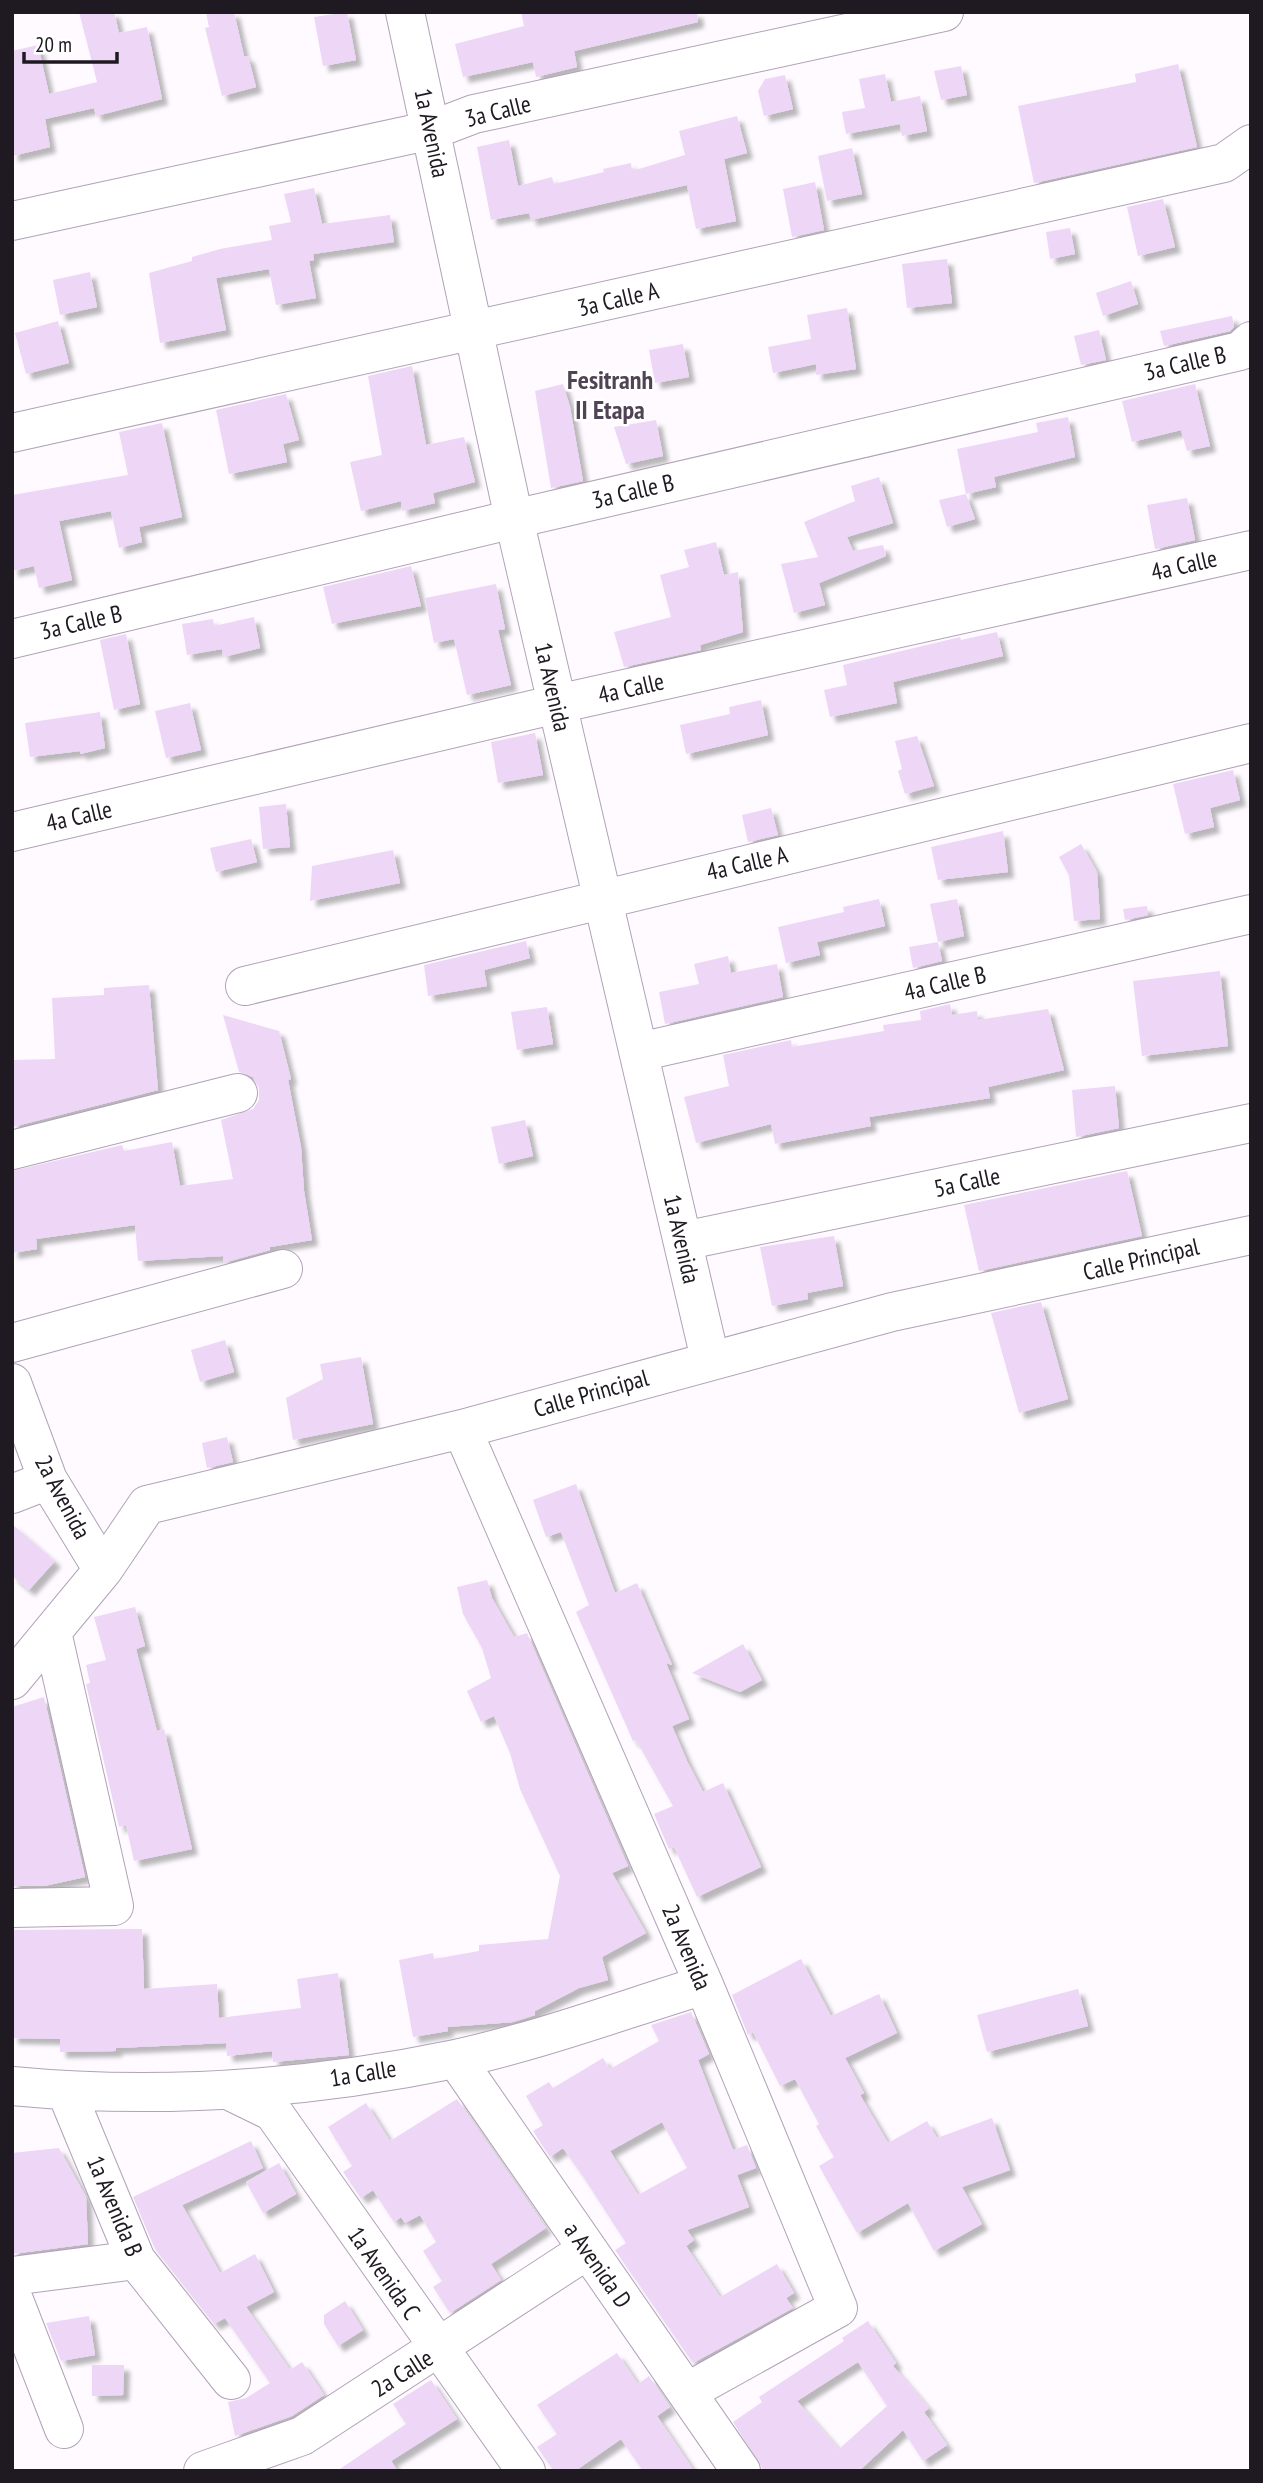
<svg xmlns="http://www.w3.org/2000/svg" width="1263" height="2483" font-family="'PT Sans Narrow',sans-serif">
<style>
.building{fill:#eed6f7;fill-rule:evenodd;filter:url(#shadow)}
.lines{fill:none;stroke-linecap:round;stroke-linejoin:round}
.minor-casing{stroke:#b1a2b7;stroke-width:40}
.minor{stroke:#fff;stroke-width:38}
.labels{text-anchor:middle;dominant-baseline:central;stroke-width:5;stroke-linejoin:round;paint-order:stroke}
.street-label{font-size:24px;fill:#1f1921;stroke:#fff}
.neighbourhood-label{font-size:26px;font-weight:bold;fill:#504355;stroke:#fff}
</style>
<defs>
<filter id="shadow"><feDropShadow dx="6" dy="6" stdDeviation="2" flood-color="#0004"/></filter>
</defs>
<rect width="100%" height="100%" fill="#fefaff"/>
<path class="building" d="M79,12h35l5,21 28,-6 15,72 -66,17 -2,-8 -49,11 5,28 -38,9v-105l26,-6 11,49 48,-12z
M206,12h28l10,44h4l8,31 -34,9 -17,-68 4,-1z
M347,12l9,48 -33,6 -9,-49z
M521,12h176l1,10 -124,29 3,16 -41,10 -3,-15 -70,15 -8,-33 69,-18z
M1178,64l19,83 -163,36 -16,-77 118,-24 -1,-8z
M961,66l6,29 -26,5 -7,-29z
M885,74l6,28 29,-6 7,35 -25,5 -2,-12 -54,10 -4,-22 23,-4 -6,-29z
M785,75l8,34 -29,7 -6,-25 7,-12z
M737,116l10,37 -23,6 12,62 -40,8 -9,-44 -156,35 -2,-7 -38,7 -14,-73 32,-7 9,46 34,-9 2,7 50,-12 -1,-3 28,-6 1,8 53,-16 -6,-24z
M852,148l10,46 -35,7 -9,-45z
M815,182l9,48 -32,7 -9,-48z
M314,188l8,36 68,-9 4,27 -81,12 1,6 -5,1 7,37 -40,7 -7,-36 -53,9 10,52 -66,13 -11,-70 43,-12v-4l28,-8 52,-9 -3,-14 22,-4 -7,-28z
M1163,199l12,48 -37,9 -11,-49z
M1070,228l5,26 -25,5 -4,-27z
M947,259l5,44 -45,5 -5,-44z
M90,272l7,35 -37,8 -7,-35z
M1131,281l7,23 -35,12 -7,-23z
M847,308l9,61 -40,6v-11l-43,9 -5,-26 43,-8 -4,-24z
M1232,316l2,11 -4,4 -66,15 -4,-15z
M58,321l11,42 -43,11 -11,-41z
M1099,330l7,30 -25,5 -7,-29z
M683,344l6,33 -34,6 -6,-33z
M412,366l14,79 38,-8 11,45 -42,11 2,10 -33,8 -1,-10 -40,10 -11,-49 32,-7 -14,-79z
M563,384l7,23 13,74 -32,7 -16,-97z
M1195,384l15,62 -23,5 -6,-21 -49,12 -10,-41z
M286,394l13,46 -16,4 4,18 -58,12 -13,-64z
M1068,417l7,40 -81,20 2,10 -30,7 -9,-45 81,-17 -2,-9z
M656,420l7,36 -37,8 -12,-37z
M162,423l20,94 -43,10 3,15 -23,6 -8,-37 -52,10 13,59 -33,8 -5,-22 -22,5v-76l116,-20 -9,-43z
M879,477l14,46 -46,14 6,14 30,-6 3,11 -67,27 6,22 -31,8 -13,-49 37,-7 -14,-35 51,-21 -4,-15z
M966,494l9,25 -28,8 -8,-27z
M1187,498l8,42 -40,9 -8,-44z
M716,542l8,33 14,-3 5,60 -43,13 1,5 -77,17 -10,-35 57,-15 -11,-42 29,-8 -5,-17z
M411,566l10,40 -89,18 -9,-37z
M496,584l9,45 -7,1 13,55 -44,10 -13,-56 -20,4 -9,-45z
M254,617l6,31 -37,9 -1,-8 -35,6 -5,-31 31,-5 1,7z
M997,632l6,24 -110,26 4,21 -67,14 -6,-27 23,-5 -4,-20 117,-28 1,3z
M126,634l14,70 -26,6 -14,-70z
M761,700l7,35 -82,19 -6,-29 50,-11 -1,-7z
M190,703l11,47 -35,8 -11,-47z
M100,712l5,36 -25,6v-3l-50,6 -5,-34z
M535,733l8,42 -45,8 -7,-41z
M917,736l17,50 -29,8 -7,-23 4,-2 -7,-28z
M1233,770l7,30 -30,8 4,19 -29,7 -12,-50z
M286,804l4,43 -27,2 -4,-42z
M771,808l7,27 -30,7 -6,-27z
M1003,831l5,41 -70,8 -7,-33z
M251,839l6,23 -41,10 -6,-24z
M1081,844l16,28 3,47 -26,2 -5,-46 -10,-18z
M393,850l7,33 -90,18 2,-35z
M879,899l6,27 -68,16 3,13 -34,8 -8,-36 66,-15 -1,-5z
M957,899l7,37 -26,6 -8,-38z
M1147,906l1,9 -23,5 -2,-11z
M526,941l4,17 -46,12 3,16 -59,10 -4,-31z
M938,942l4,19 -29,7 -4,-21z
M728,956l3,17 46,-9 6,33 -118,27 -6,-32 40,-8 -5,-20z
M1220,971l8,75 -86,10 -9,-75z
M149,985l9,105 -146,37v-67l43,-1 -3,-61 52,-3v-7z
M950,1004l2,11 25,-4 1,9 70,-11 16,61 -76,17 2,11 -121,19 2,9 -96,18 -4,-20 -75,19 -12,-46 45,-11 -6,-31 68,-15 1,7 92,-16 -1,-6 38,-5 -1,-9z
M547,1007l6,37 -36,6 -6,-38z
M223,1015l56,16 12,48 -3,1 13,67 3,44 8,49 -42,7v3l-47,13v-7l-85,5 -3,-36 -99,14 1,10 -25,4v-82l110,-26 2,6 48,-9 8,44 53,-7 -12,-59 32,-11 6,-9v-12l-6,-11 -14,-5z
M1115,1086l4,42 -43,9 -4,-47z
M525,1120l8,36 -34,8 -8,-37z
M1127,1171l15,65 -163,35 -15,-66z
M834,1236l9,50 -36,7 1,6 -36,7 -12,-59z
M1041,1302l27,97 -49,14 -28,-100z
M225,1340l9,32 -34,10 -9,-32z
M361,1357l12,67 -80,16 -7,-42 37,-19 -3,-15z
M227,1437l6,25 -26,6 -5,-25z
M576,1484l39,109 22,-10 35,82 -6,-2 23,56 -17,7 15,35 16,31 20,-9 38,84 -64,30 -23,-50 -5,2 -15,-35 19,-8 -37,-66 -3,1 -57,-129 13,-7 -28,-73 -15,5 -13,-37z
M12,1524l43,37 -26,29 -17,-14z
M487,1580l5,18 22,39 13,-4 101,233 -16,7 34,60 -44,24 6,23 -29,8 -44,23v4l-22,7 -66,5 1,4 -35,6 -14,-77 34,-7 1,6 45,-8v-6l69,-6 12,-63 -40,-87 -10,-36 -16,-37 -13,6 -14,-31 24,-13 -9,-30 -19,-34 -6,-27z
M135,1607l10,39 -9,3 21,82 7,-2 28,120 -58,12 -8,-36 -7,2 -33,-143 4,-1 -4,-18 20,-5 -12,-43z
M743,1644l19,36 -22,12 -48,-19z
M44,1697l41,180 -41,9h-32v-179z
M142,1929l2,60 73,-5 2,34 82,-10 -4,-29 41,-6 11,82 -76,7 -1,-11 -45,5 -1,-13 -110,5v3l-56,1v-13l-48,-1v-108z
M801,1959l30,57 48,-22 18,39 -52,25 19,35 -4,2 28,48 39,-22 10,17 55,-20 18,52 -48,17 20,37 -48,27 -26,-48 -51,30 -38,-67 15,-9 -18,-31 3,-2 -24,-45 -15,7 -27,-54 -5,3 -16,-40z
M1078,1989l10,37 -101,26 -10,-37z
M691,2012l18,42 -11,6 35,90 14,-5 9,23 -19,7 12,32 -62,23 7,10 -8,6 34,51 57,-33 17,29 -8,5 7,10 -100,55 -78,-113 11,-7 -42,-65 -21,-30 -13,9 -17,-26 10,-6 -17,-29 23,-14 4,6 50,-30 7,11 49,-28 -8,-16zM662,2122l25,46 -49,27 -28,-44z
M457,2099l89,129 -55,36 10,16 -51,33 -17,-26 9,-6 -19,-30 13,-9 -16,-27 -15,8 -4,-6 -7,5 -21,-32 -12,8 -18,-26 9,-6 -24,-39 38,-24 24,38z
M251,2141l12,27 -81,37 38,68 35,-19 19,38 -28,15 44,63 12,-8 22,33 -32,21 -57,20 -7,-34 18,-4 24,-15 -45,-65 -11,6 -59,-75 -22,-52z
M59,2148l27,49 2,47 -76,10v-101z
M279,2163l17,31 -33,19 -17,-31z
M345,2301l18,29 -25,16 -14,-22v-9z
M89,2316l6,39 -34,6 -15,-38z
M868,2321l28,42 -3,3 36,42 -5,4 23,33 -24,16 -20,-31 -44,41h-95l-31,-49 29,-20 -3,-5 85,-56 -2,-3zM858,2362l29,44 -48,43 -42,-48z
M617,2353l21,31 11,-8 21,31 -13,9 37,55h-51l-22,-32 -46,32h-21l-17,-24 20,-13 -20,-29z
M92,2365h32l-1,30 -31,1z
M431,2380l26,39 -66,42 7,10h-61l69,-47 -13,-20z"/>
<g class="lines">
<defs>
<path id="minor" d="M405,12l109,507 196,840
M12,221l420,-91 42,-16 470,-102
M12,433l1212,-270 27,-19
M12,639l502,-120 726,-168 11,-10
M12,832l545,-128 694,-154
M245,986l1006,-243
M639,1052l612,-138
M12,1150l226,-57
M683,1241l568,-118
M12,1343l271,-74
M12,1383l36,97 55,90
M462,1429l242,556 134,323 -151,84
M12,1494l36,-14
M12,1680l91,-110 44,-65 315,-76 430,-117 359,-77
M12,1908l102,-2 -62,-274
M456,2059l285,412
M12,2086c148,14 298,3 443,-27 84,-18 167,-49 249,-74
M66,2091l70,169 95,120
M230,2091l43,21 253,359
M12,2276l124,-16
M12,2295l52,134
M203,2471l99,-35 285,-186"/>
</defs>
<use href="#minor" class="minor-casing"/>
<use href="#minor" class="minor"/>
</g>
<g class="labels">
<g class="street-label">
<text transform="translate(498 111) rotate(-14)">3a Calle</text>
<text transform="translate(432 133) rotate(78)">1a Avenida</text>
<text transform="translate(618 299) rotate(-13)">3a Calle A</text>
<text transform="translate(1185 363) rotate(-13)">3a Calle B</text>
<text transform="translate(633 491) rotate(-13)">3a Calle B</text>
<text transform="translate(1184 565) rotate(-13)">4a Calle</text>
<text transform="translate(81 622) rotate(-13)">3a Calle B</text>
<text transform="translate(553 687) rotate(77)">1a Avenida</text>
<text transform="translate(631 688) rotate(-13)">4a Calle</text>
<text transform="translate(79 816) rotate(-13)">4a Calle</text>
<text transform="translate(747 863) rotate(-13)">4a Calle A</text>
<text transform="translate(945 983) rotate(-13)">4a Calle B</text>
<text transform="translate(967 1182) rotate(-12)">5a Calle</text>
<text transform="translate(682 1239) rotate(77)">1a Avenida</text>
<text transform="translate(1141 1259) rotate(-13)">Calle Principal</text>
<text transform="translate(591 1393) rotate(-16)">Calle Principal</text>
<text transform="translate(63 1497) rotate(62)">2a Avenida</text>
<text transform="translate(687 1947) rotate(67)">2a Avenida</text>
<text transform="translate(363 2073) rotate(-9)">1a Calle</text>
<text transform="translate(115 2206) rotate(67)">1a Avenida B</text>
<text transform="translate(598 2265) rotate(55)">a Avenida D</text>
<text transform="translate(384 2273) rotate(55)">1a Avenida C</text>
<text transform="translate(402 2373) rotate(-32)">2a Calle</text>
</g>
<g class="neighbourhood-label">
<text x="610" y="379">Fesitranh<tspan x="610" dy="30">II Etapa</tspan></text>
</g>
</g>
<rect width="1263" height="2483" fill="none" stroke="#1f1921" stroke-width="28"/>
<path d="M24 52v10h93v-10" fill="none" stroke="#1f1921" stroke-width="3.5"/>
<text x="35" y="52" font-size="21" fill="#1f1921" stroke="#ffffff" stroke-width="5" paint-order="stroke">20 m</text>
</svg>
